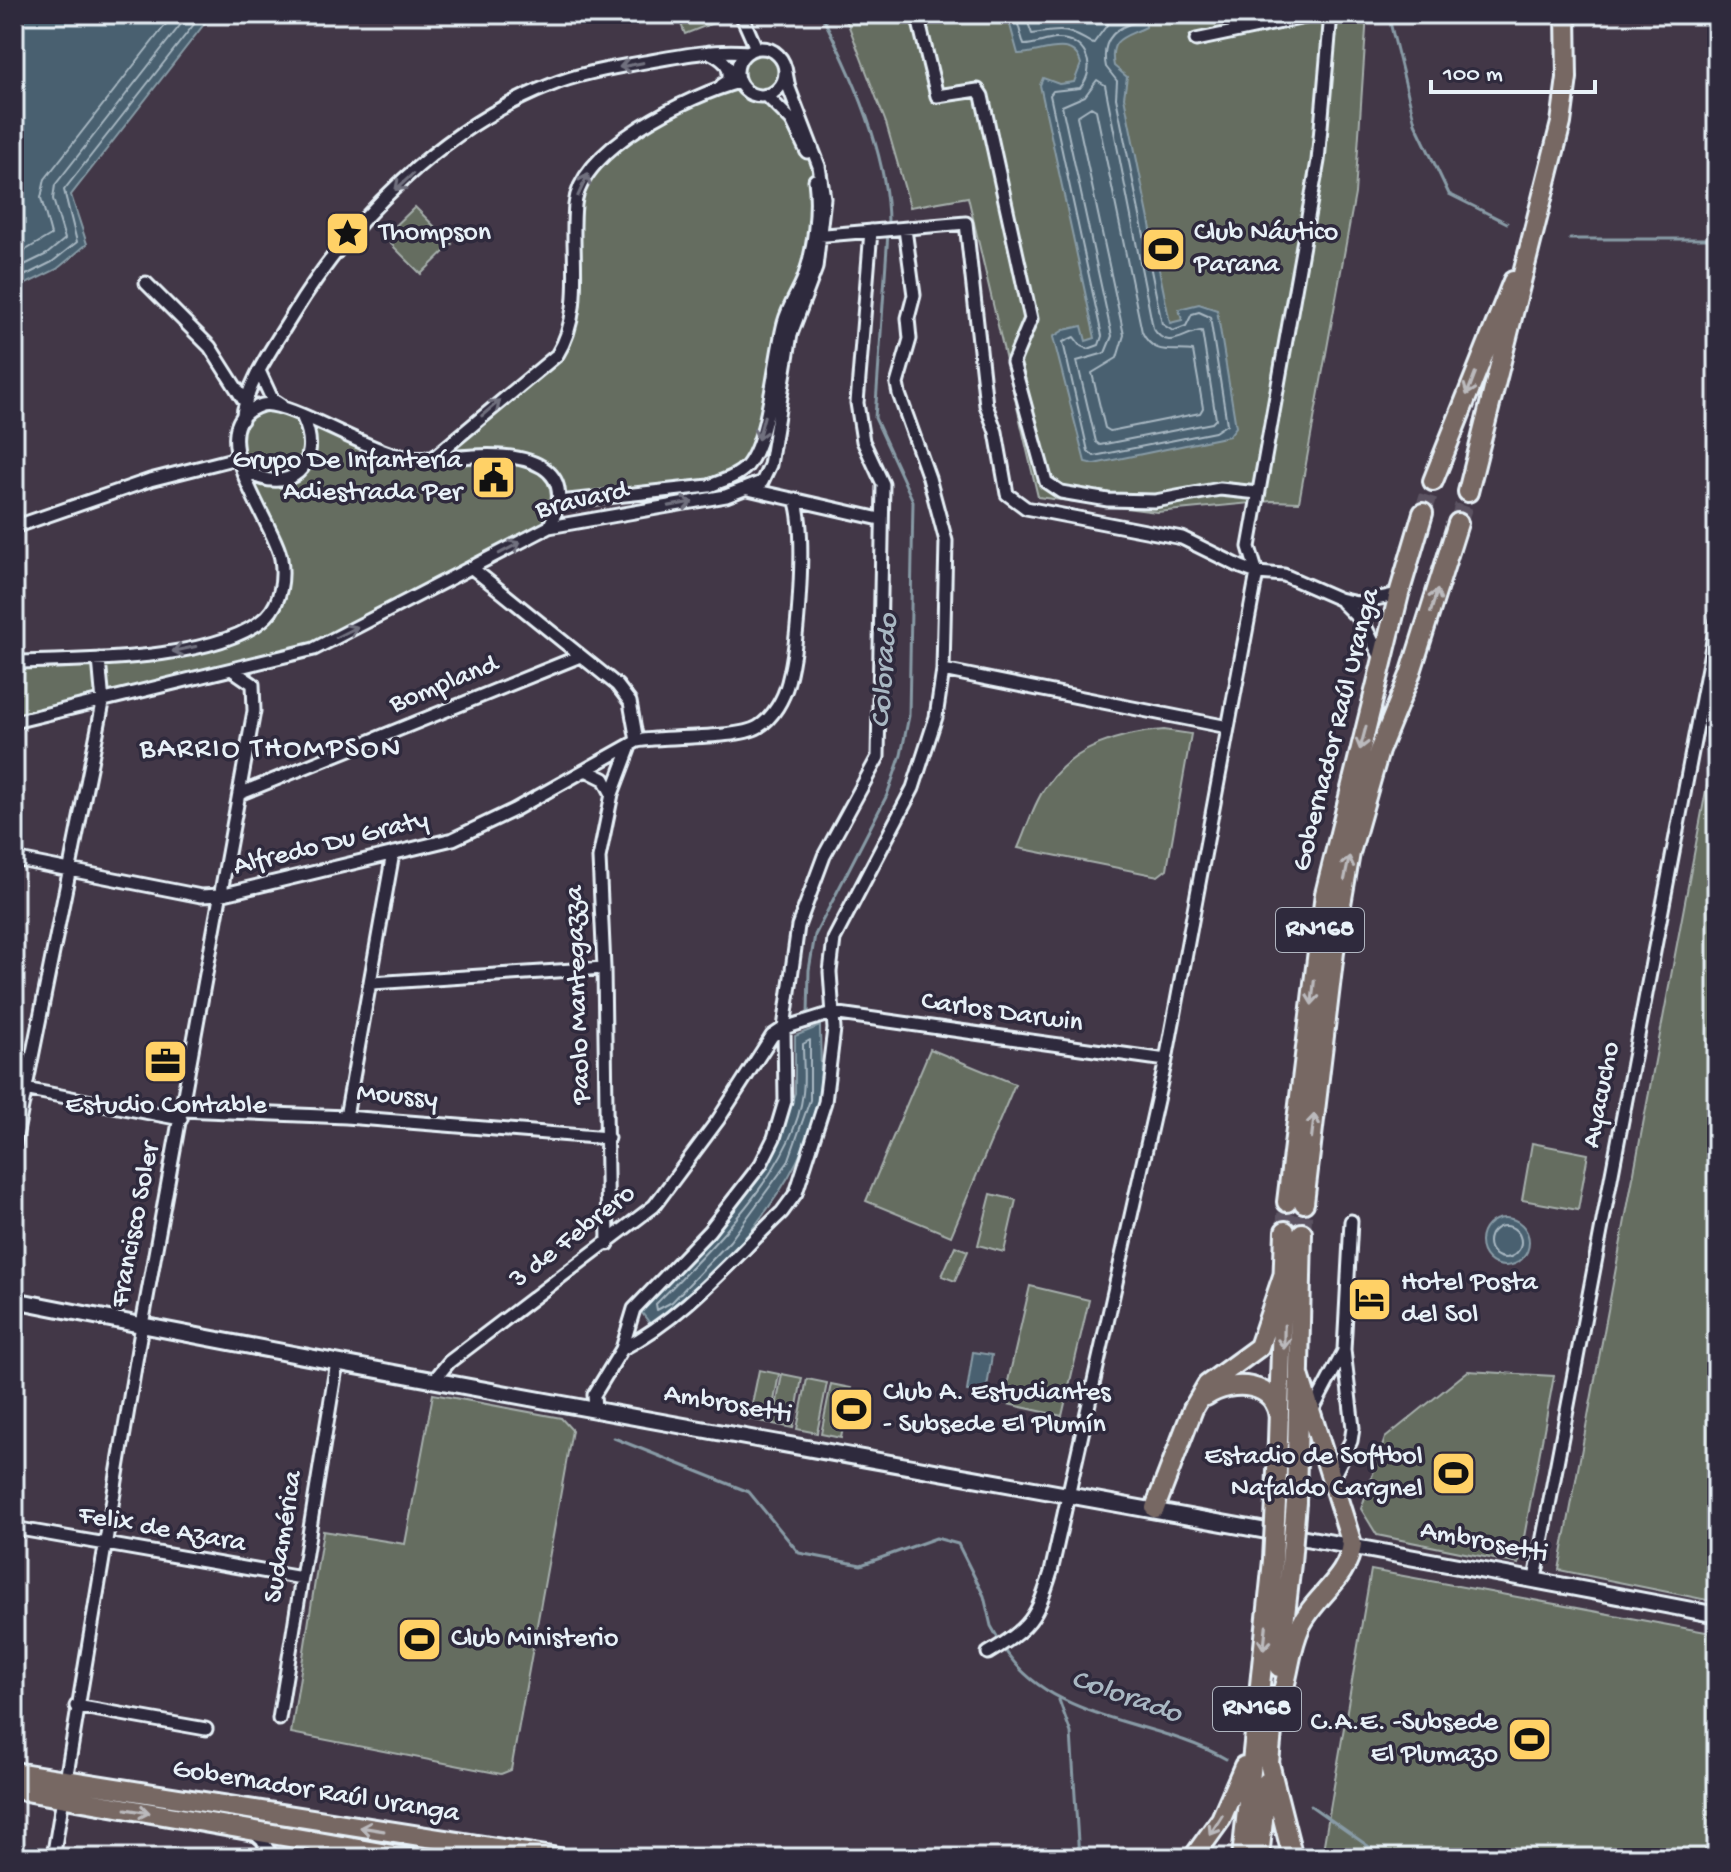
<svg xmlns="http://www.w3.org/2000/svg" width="1731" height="1872" font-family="'Gochi Hand',sans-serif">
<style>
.green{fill:#656d60;stroke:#a6afac;stroke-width:2}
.water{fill:#486170;stroke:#889ba6;stroke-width:2}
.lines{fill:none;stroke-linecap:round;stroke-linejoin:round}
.shore{stroke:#a8b7c2;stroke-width:2}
.stream{stroke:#889ba6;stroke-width:3}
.trunk-tunnel{stroke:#5b5362;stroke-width:18;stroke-dasharray:18 9;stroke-linecap:butt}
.minor-casing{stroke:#e8f1f8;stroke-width:17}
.tertiary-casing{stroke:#e8f1f8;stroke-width:20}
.primary-casing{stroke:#e8f1f8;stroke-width:24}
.trunk-casing{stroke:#e8f1f8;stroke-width:24}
.minor{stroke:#2f2a3d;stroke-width:11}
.tertiary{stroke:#2f2a3d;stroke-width:14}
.primary{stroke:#776864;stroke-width:18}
.trunk{stroke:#776864;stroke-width:18}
.trunk-bridge-casing{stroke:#e8f1f8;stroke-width:24;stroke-linecap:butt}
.trunk-bridge{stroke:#776864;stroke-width:18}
.oneway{stroke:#70707e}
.oneway2{stroke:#bbbabd}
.labels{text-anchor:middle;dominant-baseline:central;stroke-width:7;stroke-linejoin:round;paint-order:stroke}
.shield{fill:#2f2a3d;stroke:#b0b5c0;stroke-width:2}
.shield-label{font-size:26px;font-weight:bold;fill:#e8f1f8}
.poi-label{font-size:28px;fill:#e8f1f8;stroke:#2f2a3d;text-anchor:start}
.street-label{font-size:28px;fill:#e8f1f8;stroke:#2f2a3d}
.water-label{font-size:30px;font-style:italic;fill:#a8b7c2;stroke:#2f2a3d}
.neighbourhood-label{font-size:30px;letter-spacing:2px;fill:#e8f1f8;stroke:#2f2a3d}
</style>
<rect width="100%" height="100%" fill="#423747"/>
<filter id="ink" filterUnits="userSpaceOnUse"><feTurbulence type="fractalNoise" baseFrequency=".0125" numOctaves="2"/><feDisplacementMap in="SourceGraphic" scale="16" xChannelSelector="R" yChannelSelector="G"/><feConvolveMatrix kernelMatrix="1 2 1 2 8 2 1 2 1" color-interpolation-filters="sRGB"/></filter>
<g filter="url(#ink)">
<path class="green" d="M677,14h41l3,6 -36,14z
M841,14h526l-12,180 -56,308 -27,-1 -115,11 -119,-15 -70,-300 -58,10 -24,-84 -38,-99z
M756,48c22,1 34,16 25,37l-14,10 41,59 8,35 -3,47 -57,213 -25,29 -171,24 -11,25 -235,122 -300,73v-60l133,-7 95,-25 33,-25 6,-46 -44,-101 5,-38 20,-15 131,50 40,4 135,-121 13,-154 45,-46 112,-60 3,-19z
M415,207l37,37 -31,30 -37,-37z
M1164,730l27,4 -24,135 -9,7 -140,-28c9,-20 16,-46 29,-63 26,-38 73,-52 117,-55z
M1717,732v870l-158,-32z
M930,1049l85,35 -64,152 -85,-35z
M1532,1143l56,11 -10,56 -56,-10z
M991,1194l25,6 -12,52 -26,-7z
M955,1246l13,5 -13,30 -13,-5z
M1030,1286l59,14 -27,116 -59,-13z
M759,1370l20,4 -9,49 -21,-4z
M1468,1371l86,5 -35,188 -142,-29 -16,-26 24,-71z
M782,1374l20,4 -9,50 -20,-4z
M807,1379l20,4 -10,50 -20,-4z
M831,1384l20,4 -10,50 -20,-4z
M433,1394l128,24 11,12 -61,340 -10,4 -210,-41 32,-202 82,13z
M1371,1570l346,64v224h-386l-7,-14z"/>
<path class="water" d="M14,14h198l-141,181 16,49 -30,25 -43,21z
M1007,14h138l1,13c-20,10 -38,10 -32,39l13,11 -3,20 46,226 12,-3 -3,-11 20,-5 18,6 19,117 -7,9 -135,28 -9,-2 -32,-125 11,-7 18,-4 4,15 9,-3 -55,-253 3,-7 16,6 15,-2 7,-18c-8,-30 -43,-9 -63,-10z
M820,1026c0,24 3,51 -2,75 -15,83 -99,176 -166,225l-13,-17 126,-142 30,-74v-57z
M1481 1242a24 24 0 1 1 48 0a24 24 0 1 1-48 0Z
M973,1352l19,3 -6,39 -19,-3z"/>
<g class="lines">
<path class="shore" d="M1015,14l9,31c11,0 21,-5 32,-6 28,-2 43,28 24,49l-27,3 -3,4 52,241 -3,9 -11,4 -7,-3 -7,-9 -11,5 25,109 6,5 121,-24 12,-8 -17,-107 -11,-5 -7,2 -6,12 -13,5 -11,-7 -46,-226 1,-17 -11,-14c-5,-25 7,-39 30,-45l2,-8
M1025,14l7,20c30,-4 33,-7 61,10l17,-23 17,-7
M1097,80l8,5 48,243c15,25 32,3 49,3l14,88 -4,4 -112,22 -4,-3 -19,-81 28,-8 7,-17 -50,-230 23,-10z
M1091,107l5,3 46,222c12,25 30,16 51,19l10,57 -3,5 -90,18 -5,-3 -13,-55 25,-15 7,-23 -47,-219z
M14,257l37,-22 -10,-37 4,-19 129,-165
M14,270l33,-16 18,-15 -12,-40 2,-14 134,-171
M14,281l38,-19 25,-20 -13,-52 138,-176
M810,1040v60l-22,62 -58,79 -58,61 -15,8 -1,-6c51,-53 138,-134 147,-211 2,-16 0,-33 0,-49z
M1489 1242a16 16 0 1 1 32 0a16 16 0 1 1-32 0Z"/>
<path class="stream" d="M821,14c32,61 68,142 67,212
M1388,14l27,109 34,71 58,29
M1570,239h147
M808,1015l1,-45 6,-35 72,-140 14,-40 8,-39 4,-215 -38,-83 13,-185
M614,1438l135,54 50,61 62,12 75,-27 22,6 26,52 7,30 8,14
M1003,1647c47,76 151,71 223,112
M1059,1700l12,33 8,125
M1311,1806l74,52"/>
<path class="trunk-tunnel" d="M1423,513l10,-32
M1458,523l10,-31
M1285,1231l2,-29
M1302,1233l2,-30"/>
<defs>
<path id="minor" d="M741,14l15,34
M917,14l20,82 41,-6 4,6 49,223 -18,43 33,120 15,10 47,8 47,1 65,-12 38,4
M1196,40l123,-26
M737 72a24 24 0 1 1 48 0a24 24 0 1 1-48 0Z
M709,52c12,6 24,13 19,29l-6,4
M766,95l26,26 15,31
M814,236l152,-13 20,182 10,27 11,62 19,14 156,30 59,29 16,6 27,2 55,24 18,4 42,-9
M146,283l64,64 35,55
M260,373l12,26 9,6
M242,420c4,-36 31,-73 50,-104 59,-97 151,-189 259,-231 29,-12 63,-17 94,-23 34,-6 68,-13 103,-10
M432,459l125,-104c28,-44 13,-100 18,-150 5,-57 115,-110 164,-123
M245,470c43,28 80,-5 58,-52
M748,489l132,30
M559,502l150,-16c13,-5 28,-9 38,-20 23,-29 27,-106 37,-143 4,-16 14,-30 20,-45 10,-28 15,-68 11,-98
M14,527l136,-47 87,-22
M472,568l145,117 13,17 7,39
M1342,602l22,22 19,38
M14,662c63,-2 206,0 253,-46 14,-14 17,-38 14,-57 -5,-34 -86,-135 -19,-154 22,-6 103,44 134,50 26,5 52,3 78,1 49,-3 108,9 75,71
M943,670l285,57
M14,722l300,-73 235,-122 177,-31 36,-14 8,-17 21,-131 25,-66 8,-70 -5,-32 -30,-78 -4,-21
M637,741c28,-5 101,-2 121,-14 15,-9 26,-29 30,-45 10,-37 19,-149 7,-183
M586,770l18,9 8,15
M239,794l339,-137
M14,859l187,37 19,-1 233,-56 61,-29 123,-69
M372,983l232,-15
M14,1087l167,32
M182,1110l164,7 262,21
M346,1117l47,-264
M14,1147l89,-444 -4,-44
M608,1244l-4,-276 -5,-110 13,-64 17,-45
M622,1349c64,-33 109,-89 160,-137l14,-19 29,-91 9,-73 -4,-57 4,-33 79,-151 23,-71 7,-47 3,-129 -17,-63 -30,-84 -2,-10 13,-45 -2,-21 6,-23 -9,-66
M435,1379l14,-17 205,-156 64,-86 54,-84 12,-8 48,-15 334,47
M595,1408l-1,-13 28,-46 12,-40 75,-78 52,-67 13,-26 11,-37 -1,-73 14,-102 26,-70 54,-99 5,-273 -20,-43 -6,-38 14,-172
M1311,1413l33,-62
M1333,1477l18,-36 2,-13 -9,-78 7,-129
M14,1528l288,50
M1535,1579l182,-959
M988,1653c42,-24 49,-36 63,-81l115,-512 91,-487 -8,-26 69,-386 13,-147
M76,1706l130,23
M279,1719l58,-357
M253,1832l9,8 11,18
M53,1858l89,-533 112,-614 -1,-27 -19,-13"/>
<path id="tertiary" d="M14,1300c566,113 1136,205 1703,315"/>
<path id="primary" d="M14,1772l545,86
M14,1789l396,69"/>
<path id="trunk" d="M1433,481l80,-200
M1468,492l93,-369 6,-45 -1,-64
M1287,1202l38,-308 74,-300 24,-81
M1304,1203l33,-276 13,-74 29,-102 31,-76 48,-152
M1206,1396c25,-17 71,-15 73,23
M1276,1501l9,-270
M1296,1502l6,-269
M1155,1508l38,-99 14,-24 52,-38 25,-74
M1279,1667l12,-104
M1275,1700l-6,63 24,95
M1274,1710c17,-29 13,-55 26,-83 14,-31 48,-47 52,-83l-52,-166
M1193,1858l28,-39 23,-53
M1242,1858l31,-298
M1259,1858l8,-76"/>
</defs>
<use href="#minor" class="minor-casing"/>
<use href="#tertiary" class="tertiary-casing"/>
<use href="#primary" class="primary-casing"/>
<use href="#trunk" class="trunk-casing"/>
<use href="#minor" class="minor"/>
<use href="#tertiary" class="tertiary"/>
<use href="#primary" class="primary"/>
<use href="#trunk" class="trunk"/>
<defs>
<path id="trunk-bridge" d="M1273,1560l3,-59
M1291,1563l5,-61"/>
</defs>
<use href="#trunk-bridge" class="trunk-bridge-casing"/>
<use href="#trunk-bridge" class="trunk-bridge"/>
</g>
<defs><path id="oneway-shaft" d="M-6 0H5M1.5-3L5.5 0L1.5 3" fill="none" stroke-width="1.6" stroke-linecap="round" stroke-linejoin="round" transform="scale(2)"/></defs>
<g class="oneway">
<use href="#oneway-shaft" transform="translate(631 65) rotate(169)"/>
<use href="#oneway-shaft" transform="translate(404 182) rotate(137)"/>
<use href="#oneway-shaft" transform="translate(583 185) rotate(-65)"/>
<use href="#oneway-shaft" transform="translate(491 408) rotate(-40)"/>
<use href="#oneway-shaft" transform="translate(761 428) rotate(105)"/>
<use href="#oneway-shaft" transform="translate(681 504) rotate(-10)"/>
<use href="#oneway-shaft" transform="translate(510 548) rotate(-28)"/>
<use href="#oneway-shaft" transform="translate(347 632) rotate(-27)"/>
<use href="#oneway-shaft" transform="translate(184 649) rotate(168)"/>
</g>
<g class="oneway2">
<use href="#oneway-shaft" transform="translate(1471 384) rotate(111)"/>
<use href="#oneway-shaft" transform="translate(1434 601) rotate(-73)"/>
<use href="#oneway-shaft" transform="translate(1363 738) rotate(105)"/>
<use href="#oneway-shaft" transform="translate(1347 868) rotate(-78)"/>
<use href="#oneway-shaft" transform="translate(1313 993) rotate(96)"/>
<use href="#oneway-shaft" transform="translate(1313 1126) rotate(-83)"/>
<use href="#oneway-shaft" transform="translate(1284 1337) rotate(91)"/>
<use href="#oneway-shaft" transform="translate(1265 1638) rotate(96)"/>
<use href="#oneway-shaft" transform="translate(138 1811) rotate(9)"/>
<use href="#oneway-shaft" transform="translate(1216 1825) rotate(122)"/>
<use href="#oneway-shaft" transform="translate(372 1829) rotate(-171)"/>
</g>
</g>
<defs>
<symbol id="sight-square" viewBox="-11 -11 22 22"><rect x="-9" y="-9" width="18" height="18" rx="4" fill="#ffd166" stroke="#2f2a3d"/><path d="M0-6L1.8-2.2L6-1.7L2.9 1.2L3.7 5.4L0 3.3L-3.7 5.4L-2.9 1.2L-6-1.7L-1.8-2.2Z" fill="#111"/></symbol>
<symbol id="stadium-square" viewBox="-11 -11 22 22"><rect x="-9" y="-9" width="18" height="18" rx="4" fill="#ffd166" stroke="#2f2a3d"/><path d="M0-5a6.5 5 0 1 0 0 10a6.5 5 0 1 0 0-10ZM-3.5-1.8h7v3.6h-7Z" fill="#111"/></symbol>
<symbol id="civic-square" viewBox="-11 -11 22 22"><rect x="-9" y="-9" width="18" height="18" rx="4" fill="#ffd166" stroke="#2f2a3d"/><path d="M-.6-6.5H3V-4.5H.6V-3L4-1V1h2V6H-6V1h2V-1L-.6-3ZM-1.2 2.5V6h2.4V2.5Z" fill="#111"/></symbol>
<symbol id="office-square" viewBox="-11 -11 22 22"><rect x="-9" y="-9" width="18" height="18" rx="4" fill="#ffd166" stroke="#2f2a3d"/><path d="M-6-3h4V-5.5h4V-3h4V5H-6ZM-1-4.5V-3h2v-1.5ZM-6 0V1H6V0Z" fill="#111"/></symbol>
<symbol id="hotel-square" viewBox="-11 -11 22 22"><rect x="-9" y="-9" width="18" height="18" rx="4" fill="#ffd166" stroke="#2f2a3d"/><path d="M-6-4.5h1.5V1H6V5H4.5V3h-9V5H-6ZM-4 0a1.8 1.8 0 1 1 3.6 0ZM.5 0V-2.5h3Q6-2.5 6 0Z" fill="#111"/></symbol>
</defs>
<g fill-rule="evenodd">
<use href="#sight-square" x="322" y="208" width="51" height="51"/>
<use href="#stadium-square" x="1138" y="224" width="51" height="51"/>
<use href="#civic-square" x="468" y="452" width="51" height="51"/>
<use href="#office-square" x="140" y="1036" width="51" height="51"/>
<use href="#hotel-square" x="1344" y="1274" width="51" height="51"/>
<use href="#stadium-square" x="826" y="1384" width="51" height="51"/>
<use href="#stadium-square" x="1428" y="1448" width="51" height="51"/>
<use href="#stadium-square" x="394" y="1614" width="51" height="51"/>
<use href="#stadium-square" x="1504" y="1714" width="51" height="51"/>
</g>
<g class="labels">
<g class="shield">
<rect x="1276" y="908" width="88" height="44" rx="6"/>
<rect x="1213" y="1687" width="88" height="44" rx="6"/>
</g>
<g class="shield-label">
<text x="1320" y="930">RN168</text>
<text x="1257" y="1709">RN168</text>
</g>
<g class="poi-label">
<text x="379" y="233">Thompson</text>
<text x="1194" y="233">Club Náutico<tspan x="1194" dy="32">Parana</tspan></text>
<text x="462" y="461" text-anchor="end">Grupo De Infantería<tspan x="462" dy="32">Adiestrada Per</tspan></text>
<text x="166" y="1106" text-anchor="middle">Estudio Contable</text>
<text x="1401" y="1283">Hotel Posta<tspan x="1401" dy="32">del Sol</tspan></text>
<text x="883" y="1393">Club A. Estudiantes<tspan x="883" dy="32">- Subsede El Plumín</tspan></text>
<text x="1423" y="1457" text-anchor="end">Estadio de Softbol<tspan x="1423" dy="32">Nafaldo Cargnel</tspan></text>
<text x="451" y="1639">Club Ministerio</text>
<text x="1498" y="1723" text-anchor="end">C.A.E. -Subsede<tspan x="1498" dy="32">El Plumazo</tspan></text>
</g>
<g class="street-label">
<text transform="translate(582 501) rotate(-13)">Bravard</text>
<text transform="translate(444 685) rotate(-22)">Bompland</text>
<text transform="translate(1337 730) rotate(-76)">Gobernador Raúl Uranga</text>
<text transform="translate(331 844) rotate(-14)">Alfredo Du Graty</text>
<text transform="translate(579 995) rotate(-92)">Paolo Mantegazza</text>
<text transform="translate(1002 1013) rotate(8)">Carlos Darwin</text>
<text transform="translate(1602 1095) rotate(-79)">Ayacucho</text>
<text transform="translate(397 1097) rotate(5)">Moussy</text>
<text transform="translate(136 1225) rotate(-79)">Francisco Soler</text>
<text transform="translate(573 1237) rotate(-38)">3 de Febrero</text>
<text transform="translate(728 1405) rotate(10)">Ambrosetti</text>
<text transform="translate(162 1530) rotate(10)">Felix de Azara</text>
<text transform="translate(284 1537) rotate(-81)">Sudamérica</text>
<text transform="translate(1484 1543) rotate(11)">Ambrosetti</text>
<text transform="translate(316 1792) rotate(9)">Gobernador Raúl Uranga</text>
</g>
<g class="water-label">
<text transform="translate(886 671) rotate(-86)">Colorado</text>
<text transform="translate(1126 1698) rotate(19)">Colorado</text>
</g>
<g class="neighbourhood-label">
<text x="271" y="750">BARRIO THOMPSON</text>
</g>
</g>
<rect width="1731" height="1872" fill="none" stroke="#2f2a3d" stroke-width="48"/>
<rect x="24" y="24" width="1683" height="1824" fill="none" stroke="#e8f1f8" stroke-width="3" filter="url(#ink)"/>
<path d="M1431 80v12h164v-12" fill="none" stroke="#e8f1f8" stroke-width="4"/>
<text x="1443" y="80" font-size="24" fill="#e8f1f8" stroke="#2f2a3d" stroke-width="6" paint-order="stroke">100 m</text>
</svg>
